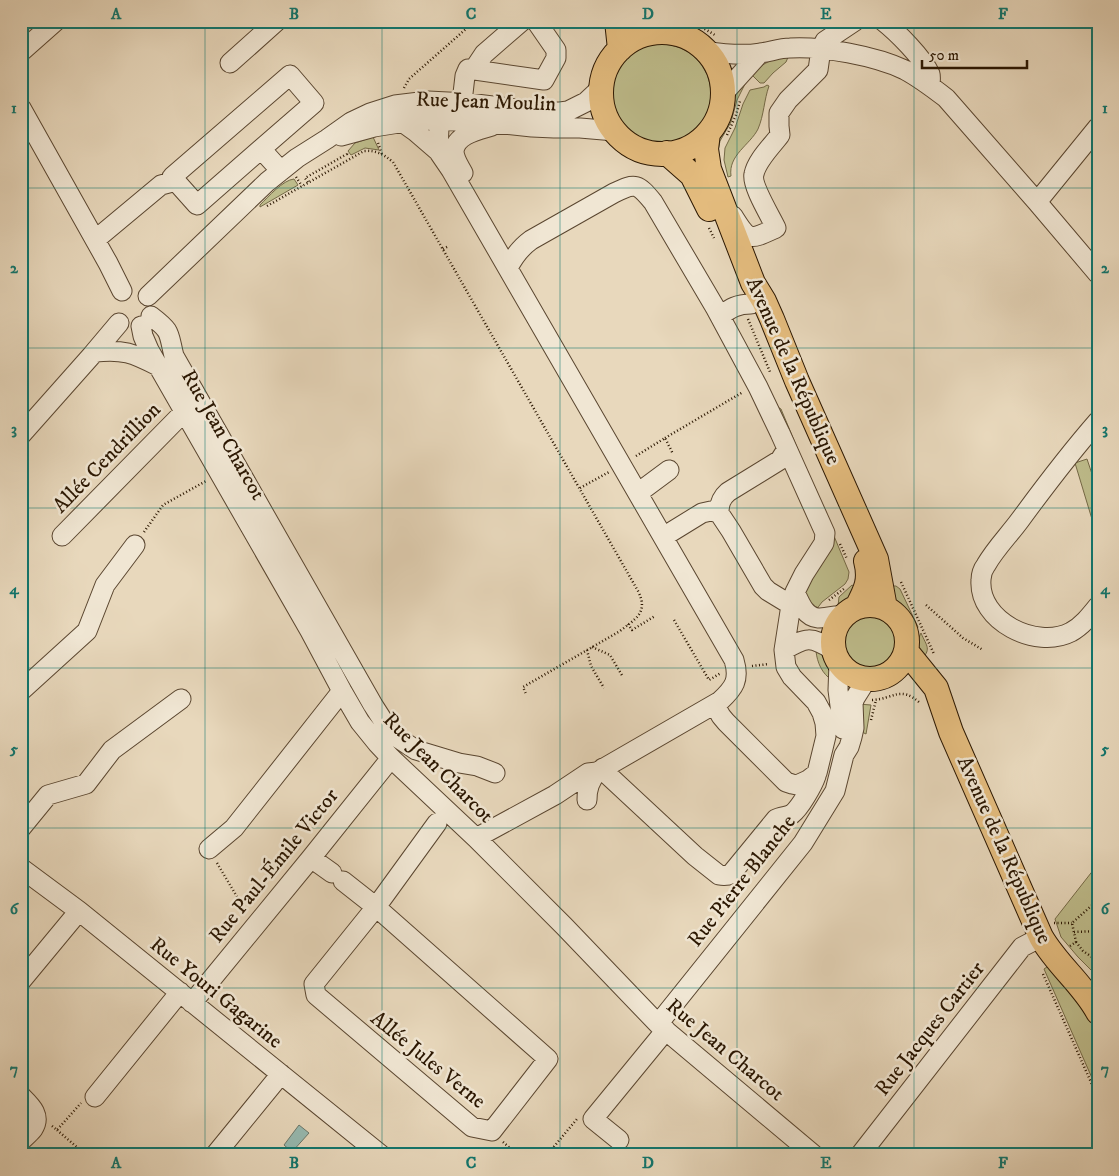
<svg xmlns="http://www.w3.org/2000/svg" width="1119" height="1176" font-family="'IM FELL DW Pica',serif">
<style>
.green{fill:#bebc8b;stroke:#746946}
.water{fill:#97bab1;stroke:#6b786b}
.lines{fill:none;stroke-linecap:round;stroke-linejoin:round}
.minor-casing{stroke:#5a4630;stroke-width:21}
.major-casing{stroke:#2a1601;stroke-width:26}
.path{stroke:#2a1601;stroke-width:2.5;stroke-dasharray:1 2.5;stroke-linecap:butt}
.minor{stroke:#f0e6d3;stroke-width:19}
.major{stroke:#e4bc7e;stroke-width:24}
.grid{fill:none;stroke:#0f766e;stroke-width:1;stroke-opacity:0.55}
.labels{text-anchor:middle;dominant-baseline:central;stroke-width:5;stroke-linejoin:round;paint-order:stroke}
.street-label{font-size:21px;fill:#2a1601;stroke:#f0e6d3}
.neatline{fill:none;stroke:#0f766e;stroke-width:2}
.grid-label{font-size:16px;text-anchor:middle;font-weight:bold;fill:#0f766e}
</style>
<rect width="100%" height="100%" fill="#e8d8bc"/>
<filter id="stains"><feTurbulence type="fractalNoise" baseFrequency=".004" numOctaves="4"/><feColorMatrix values="0 0 0 0 .2 0 0 0 0 .09 0 0 0 0 .02 0 0 0 .5 -.17"/></filter>
<radialGradient id="worn" r=".72"><stop offset=".6" stop-color="#630" stop-opacity="0"/><stop offset="1" stop-color="#630" stop-opacity=".3"/></radialGradient>
<path class="green" d="M611 94a50 50 0 1 1 100 0a50 50 0 1 1-100 0Z
M789,55l-3,7 -13,11 -9,10h-4l-9,-9c15,-13 20,-14 38,-19z
M746,78l-1,6 -8,16 -6,22 -11,19 -2,10 -3,-12 12,-23 6,-21z
M767,85l2,1c-5,14 -5,29 -11,43 -8,16 -30,26 -27,47l-3,1 -4,-17 1,-12 10,-20 8,-24 7,-14 14,-3z
M373,137l6,13 -14,-2 -14,7 -3,-4 7,-8z
M294,179l4,6 -38,22v-2c8,-8 23,-25 34,-26z
M776,406l5,3 68,163 -1,7 -3,5 -23,18 -6,8 -5,-3 -7,-16 24,-44z
M1087,459l11,33v47l-23,-76z
M852,585l7,4 -7,8 -14,9 1,-9z
M892,586h4l4,3 18,38 -3,6c-3,-15 -10,-23 -21,-32z
M845 642a25 25 0 1 1 50 0a25 25 0 1 1-50 0Z
M921,633c6,14 11,16 -1,28 -4,-12 -5,-16 1,-28z
M816,651c11,5 16,17 16,29 -10,-6 -15,-18 -16,-29z
M858,704l13,1 -5,29 -6,-3z
M1098,864v113l-20,-20 -17,-20 -6,-18z
M1050,965l39,48 4,11 4,17 1,36 -6,1 -48,-109z"/>
<path class="water" d="M299,1125l10,8 -17,19 -8,-7z"/>
<g class="lines">
<defs>
<path id="minor" d="M883,21c14,11 40,37 47,53 1,3 0,8 0,12
M706,51c18,3 36,5 54,2 10,-1 19,-5 30,-5 32,-2 86,8 115,22 15,8 28,18 41,28l91,104 61,72
M21,52l35,-31
M230,63l47,-42
M474,69l10,-15 38,-33
M723,94l37,-41
M462,102l3,-26 3,-7 76,11 12,-22v-8l-20,-29
M502,107l-51,6 -6,3 -3,4 -3,7 -1,24 13,19 283,490c6,20 0,28 -14,41l-123,71c-7,9 -10,16 -10,28
M21,108l87,155 14,28
M402,122l14,10 22,19
M341,136l33,-9 44,-7 56,1 58,6 22,1h26l35,3
M261,149l-64,56 -25,-28 118,-102 24,28 -53,46 20,22
M463,173c-3,-6 -9,-14 -9,-22 2,-17 25,-21 38,-25
M1037,202l61,-75
M733,216c16,26 17,24 43,12 -5,-11 -25,-43 -22,-54 3,-14 17,-27 26,-39l-1,-9v-13l9,-13 30,-30 3,-21 4,-8 30,-20
M95,240l66,-55 15,-4
M508,268c6,-12 12,-20 23,-28l83,-47c22,-11 24,-9 39,9l63,107 42,78 22,46 45,100 -1,10 -20,31 -9,18 -4,13 -7,45 2,17 6,10 24,25 6,11 3,10 1,13 -9,37 -9,7 -11,5 -5,-1 -6,-2 -60,-60 -5,-6 -6,-11
M148,296l119,-114 30,-24 30,-19 24,-17 19,-9 25,-8 33,-4 40,2 74,9h18l8,-1 18,-9 16,-15
M151,316c21,16 17,16 23,40l199,349 16,25 9,8 18,12 43,13 18,3 18,7
M720,316c11,-8 17,-12 31,-12
M141,326l2,10 6,14 161,281 32,60 18,31 17,21 14,15 85,80 88,88 94,98 156,131
M95,352c28,-3 38,1 63,14
M1098,421c-28,32 -53,65 -78,99 -11,15 -25,29 -34,45 -3,4 -5,10 -5,15 -3,41 55,70 90,52 11,-6 19,-16 27,-26
M21,435l71,-80 27,-32
M638,493l31,-23
M719,513c0,-9 2,-15 9,-21l52,-32 7,-11
M62,536l122,-124
M663,537l39,-24 9,-2 8,2 12,18 32,55 5,5 23,14
M795,592c5,11 10,25 23,26 8,0 17,-3 25,-2
M784,650c23,-13 26,-14 49,0
M839,663l-1,27 5,39
M21,691l66,-60 18,-46 30,-40
M603,768l6,8 86,80 24,19c5,1 8,1 12,-1l45,-55c5,-3 11,-2 16,-5 8,-6 21,-29 24,-38
M21,828l27,-33 38,-11 26,-34 69,-51
M476,838l79,-43 33,-22 9,-1
M209,849l25,-21 108,-137
M311,858l21,15
M21,868l58,43 302,244
M343,881l33,26 172,152 -56,72 -20,-4 -156,-132 -2,-11 62,-77 61,-84
M21,981l58,-70
M192,1003l119,-145 80,-100
M658,1024l145,-181 32,-52 9,-36 5,-8 3,-10 2,-9 -1,-25 2,-5 12,-19
M21,1096c9,9 21,19 12,33 -3,4 -8,8 -12,12
M95,1097l85,-105
M619,1140l-26,-21 73,-89
M215,1155l66,-81
M860,1155l162,-208 19,-10"/>
<path id="major" d="M617,21l3,28
M601 93a61 61 0 1 1 122 0a61 61 0 1 1-122 0Z
M708,133l-2,16 3,20 44,114 11,18 8,18 25,62 79,178 9,49
M667,153l25,22 17,34
M833 642a37 37 0 1 1 74 0a37 37 0 1 1-74 0Z
M857,607c9,-17 14,-27 9,-46
M906,651l30,37 15,44 90,205c16,28 42,47 57,75"/>
</defs>
<use href="#minor" class="minor-casing"/>
<use href="#major" class="major-casing"/>
<path class="path" d="M689,21l9,4 17,10
M404,88l5,-9 66,-58
M727,135l9,-20 4,-14
M378,143l4,11
M641,149l9,14
M296,177l6,9
M308,182l-3,-4 42,-24 -1,-2
M267,206l97,-55c12,-1 19,3 29,11l245,429c11,22 -3,28 -18,40l-97,56 3,7
M709,228l5,10
M443,249l6,-3
M748,319l22,53
M665,438l78,-46
M636,456l29,-18 8,16
M580,488l29,-16
M144,532l19,-27 43,-24
M840,544l7,15
M901,582l33,72
M829,600l16,-12
M926,605l37,33 20,12
M674,620l35,60 12,-7
M628,624l4,6 23,-14
M592,647l18,8 13,22
M587,650l4,16 13,22
M752,666l17,-2
M872,700c22,-1 28,-15 48,3
M871,720l5,-20
M217,863l29,49
M1054,923h18
M1074,932l24,-1
M1076,942l7,9 15,10
M1070,946l6,-4 -4,-19 26,-23
M1043,974l55,124
M52,1126l5,4 24,-27
M57,1130l29,25
M503,1142l15,13
M547,1155l30,-36"/>
<use href="#minor" class="minor"/>
<use href="#major" class="major"/>
</g>
<path class="grid" d="M205,21v1134M382,21v1134M560,21v1134M737,21v1134M914,21v1134M21,188h1077M21,348h1077M21,508h1077M21,668h1077M21,828h1077M21,988h1077"/>
<g class="labels">
<g class="street-label">
<text transform="translate(486 102) rotate(2)">Rue Jean Moulin</text>
<text transform="translate(793 371) rotate(66)">Avenue de la République</text>
<text transform="translate(223 435) rotate(60)">Rue Jean Charcot</text>
<text transform="translate(107 458) rotate(-46)">Allée Cendrillion</text>
<text transform="translate(438 768) rotate(45)">Rue Jean Charcot</text>
<text transform="translate(1004 850) rotate(66)">Avenue de la République</text>
<text transform="translate(274 866) rotate(-51)">Rue Paul-Émile Victor</text>
<text transform="translate(742 881) rotate(-52)">Rue Pierre Blanche</text>
<text transform="translate(216 993) rotate(39)">Rue Youri Gagarine</text>
<text transform="translate(930 1029) rotate(-52)">Rue Jacques Cartier</text>
<text transform="translate(725 1050) rotate(40)">Rue Jean Charcot</text>
<text transform="translate(428 1060) rotate(39)">Allée Jules Verne</text>
</g>
</g>
<rect width="1119" height="1176" fill="none" stroke="#e8d8bc" stroke-width="55"/>
<path d="M922 60v8h105v-8" fill="none" stroke="#2a1601" stroke-width="2.5"/>
<text x="929" y="60" font-size="15" fill="#2a1601" stroke="#f0e6d3" stroke-width="4" paint-order="stroke">50 m</text>
<rect x="28" y="28" width="1064" height="1120" class="neatline"/>
<g class="grid-label">
<text x="116" y="19">A</text>
<text x="294" y="19">B</text>
<text x="471" y="19">C</text>
<text x="648" y="19">D</text>
<text x="826" y="19">E</text>
<text x="1003" y="19">F</text>
<text x="14" y="113">1</text>
<text x="1105" y="113">1</text>
<text x="14" y="273">2</text>
<text x="1105" y="273">2</text>
<text x="14" y="434">3</text>
<text x="1105" y="434">3</text>
<text x="14" y="594">4</text>
<text x="1105" y="594">4</text>
<text x="14" y="754">5</text>
<text x="1105" y="754">5</text>
<text x="14" y="914">6</text>
<text x="1105" y="914">6</text>
<text x="14" y="1074">7</text>
<text x="1105" y="1074">7</text>
<text x="116" y="1168">A</text>
<text x="294" y="1168">B</text>
<text x="471" y="1168">C</text>
<text x="648" y="1168">D</text>
<text x="826" y="1168">E</text>
<text x="1003" y="1168">F</text>
</g>
<rect width="100%" height="100%" filter="url(#stains)"/>
<rect width="100%" height="100%" fill="url(#worn)"/>
</svg>
